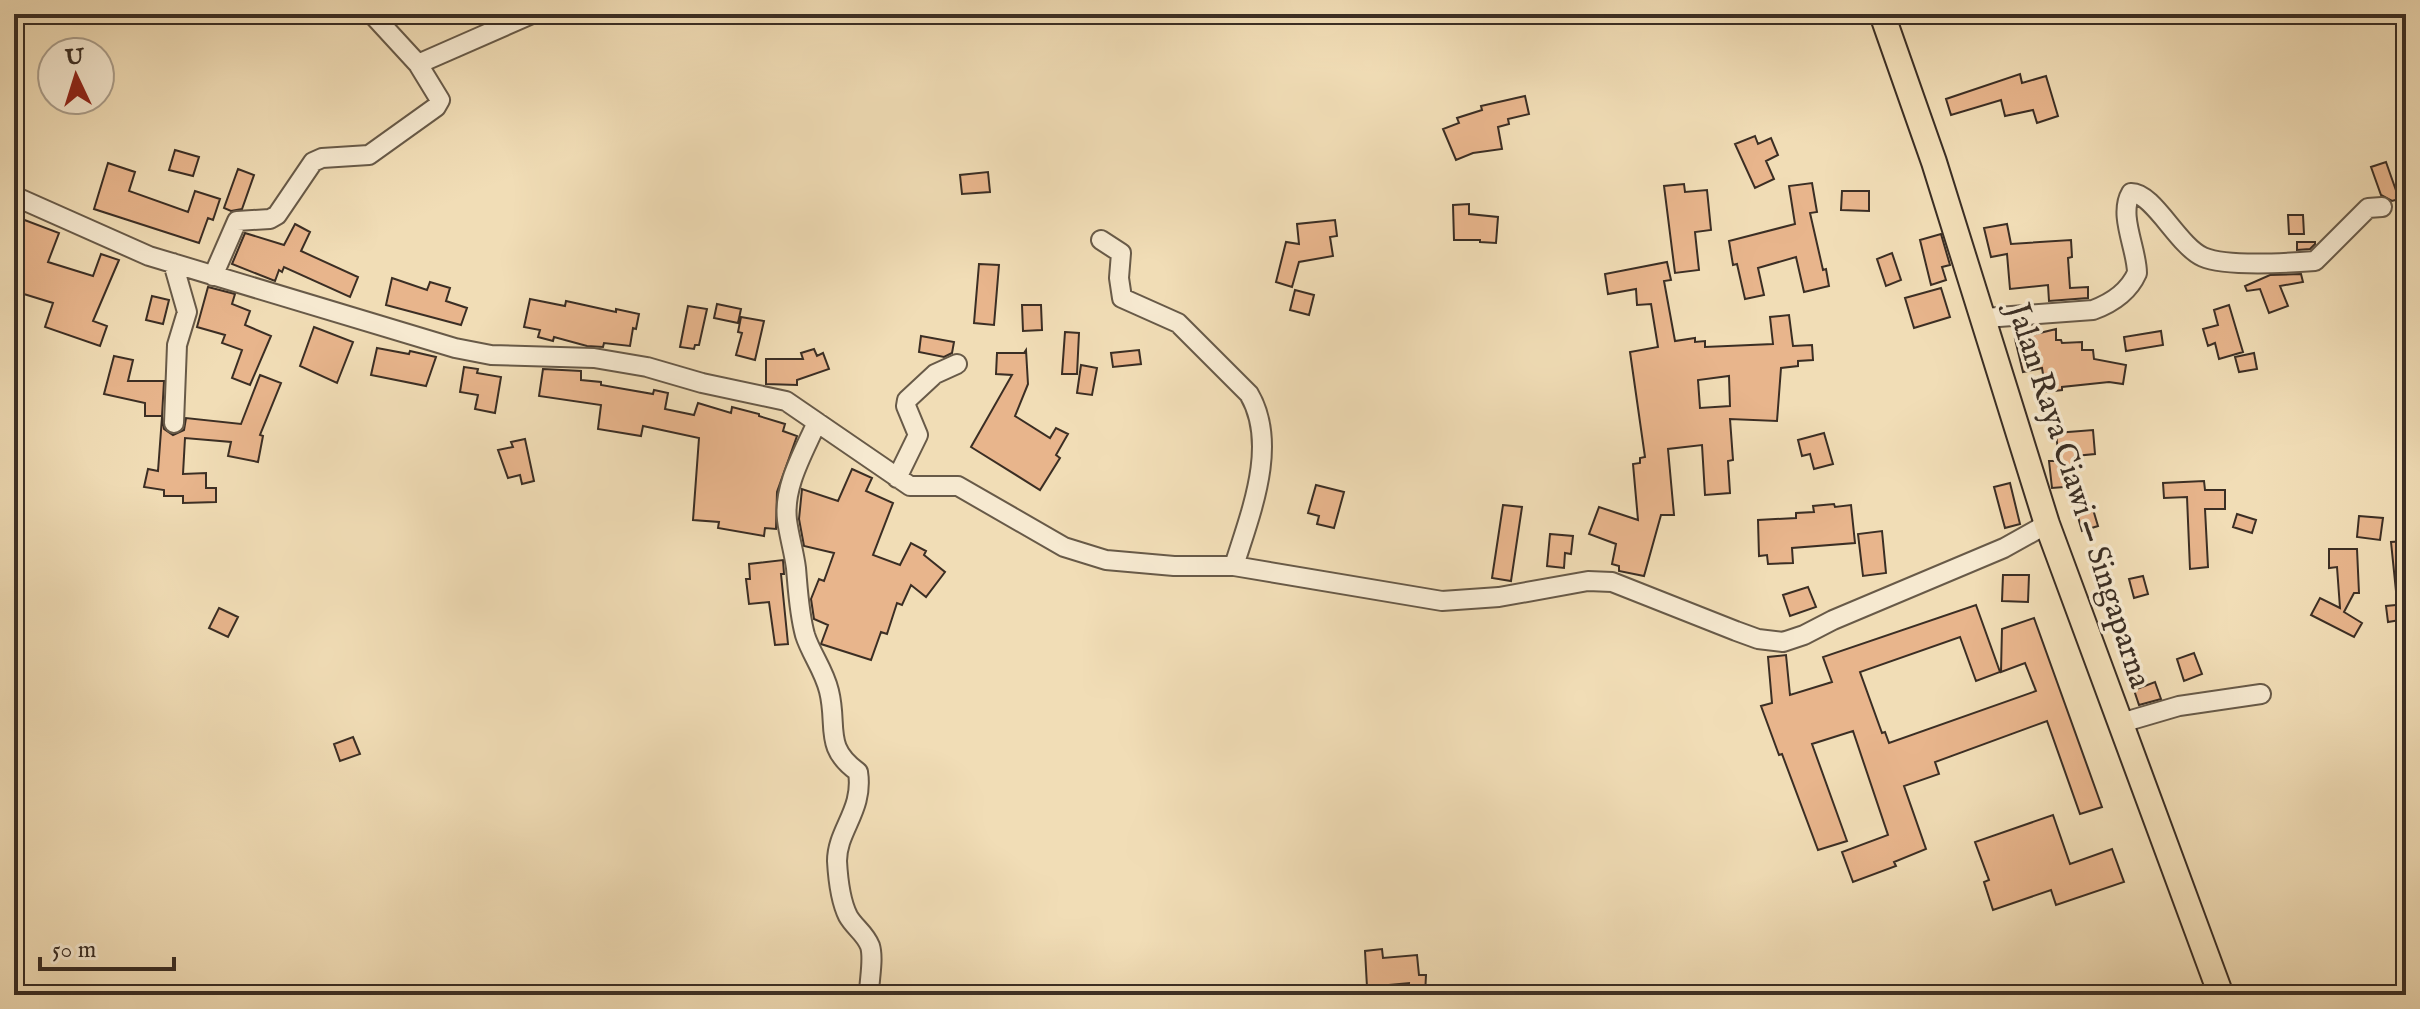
<svg xmlns="http://www.w3.org/2000/svg" width="2420" height="1009" font-family="'IM FELL English',serif">
<style>
.building{fill:#e8b58c;stroke:#3b2e24;stroke-width:2;fill-rule:evenodd}
.lines{fill:none;stroke-linecap:round;stroke-linejoin:round}
.minor-casing{stroke:#685a48;stroke-width:22}
.major-casing{stroke:#3b2e24;stroke-width:28}
.minor{stroke:#f6e9d0;stroke-width:18}
.major{stroke:#f1ddb6;stroke-width:24}
.labels{text-anchor:middle;dominant-baseline:central;stroke-width:7;stroke-linejoin:round;paint-order:stroke}
.street-label{font-size:32px;fill:#3b2e24;stroke:#f6e9d0}
</style>
<rect width="100%" height="100%" fill="#f1ddb6"/>
<filter id="stains"><feTurbulence type="fractalNoise" baseFrequency=".0025" numOctaves="4"/><feColorMatrix values="0 0 0 0 .2 0 0 0 0 .09 0 0 0 0 .02 0 0 0 .5 -.17"/></filter>
<radialGradient id="worn" r=".72"><stop offset=".6" stop-color="#630" stop-opacity="0"/><stop offset="1" stop-color="#630" stop-opacity=".3"/></radialGradient>
<path class="building" d="M2020,74l2,9 24,-7 12,40 -21,7 -4,-13 -28,6 -4,-16 -50,15 -5,-16z
M1525,96l4,18 -21,5 1,5 -11,3 4,22 -29,4 -17,7 -13,-31 16,-6 -2,-5 25,-8 -1,-4z
M1755,136l3,8 13,-6 7,17 -12,6 8,18 -19,9 -20,-44z
M175,150l24,7 -6,19 -24,-6z
M2386,162l13,37 -7,2 -11,-6 -10,-28z
M108,163l27,9 -6,19 59,21 7,-21 25,8 -7,21 -5,-2 -9,25 -105,-34z
M238,169l16,6 -12,34 -11,2 -7,-3z
M988,172l2,20 -28,2 -2,-19z
M1812,183l5,29 -7,1 13,57 3,-1 3,17 -25,6 -8,-35 -38,11 6,27 -19,4 -8,-35 -4,1 -4,-24 66,-17 -6,-38z
M1684,184l1,8 22,-2 4,40 -16,2 4,38 -24,3 -11,-87z
M1842,191h27v20l-28,-1z
M1469,204v10l29,3 -2,26 -16,-1v-2h-26l-1,-35z
M2288,215h15l1,19h-15z
M14,216l45,17 -11,29 45,14 8,-22 18,6 -26,61 14,5 -7,20 -55,-19 8,-24 -39,-12z
M1335,220l2,16 -7,1 3,19 -34,6 -7,25 -16,-5 10,-40 13,2 -2,-20z
M295,224l15,8 -9,19 57,26 -8,20 -66,-30 -2,5 -3,-2 -4,11 -43,-17 13,-31 39,12z
M2007,224l4,20 60,-4 1,17 -4,1 2,30 18,-1v11l-39,3 -1,-16 -38,4 -3,-35 -16,3 -7,-29z
M1941,234l9,31 -8,2 4,13 -15,5 -11,-45z
M2297,242h18v2l-5,5 -13,1z
M1892,253l9,27 -15,6 -9,-27z
M1667,262l4,18 -7,1 11,60 20,-3v4l10,-1v6l68,-3 -3,-27 19,-2 4,31 19,-1 1,15 -15,1v5l-17,2 -4,53 -47,-2 3,41 -5,1 2,32 -25,2 -3,-50 -34,4 6,66h-13l-17,61 -25,-5v-5l-7,-2 4,-20 -27,-10 10,-27 39,13 -5,-56 7,-1v-5l5,-1 -15,-105 28,-5 -7,-43 -14,1 -1,-16 -28,5 -3,-20zM1729,376l1,30 -30,2 -2,-28z
M979,264l20,1 -5,60 -20,-2z
M2301,274l2,8 -23,4 8,20 -19,7 -9,-24 -13,2 -2,-5 25,-11z
M392,278l35,12 3,-8 20,6 -4,13 21,7 -6,17 -75,-20z
M208,287l27,7 -3,10 18,7 -5,14 26,11 -21,49 -18,-7 10,-28 -20,-7 3,-8 -28,-8z
M1941,288l9,29 -36,11 -9,-30z
M1295,290l19,5 -5,20 -19,-5z
M152,296l17,4 -6,24 -17,-4z
M530,299l35,7 1,-5 50,11v-3l23,5 -3,15 -3,-1 -3,18 -26,-3 -1,4 -16,-1 -33,-9 -1,4 -15,-4 2,-7 -16,-3z
M717,304l24,5 -3,14 -24,-5z
M1022,305h19l1,25 -19,1z
M2229,305l14,47 -24,7 -4,-16 -7,3 -5,-17 15,-4 -4,-15z
M688,306l19,3 -8,36h-4l-1,4 -14,-2z
M741,317l23,4 -9,39 -19,-5 6,-22 -4,-1z
M314,327l39,15 -16,41 -37,-17z
M2056,329v11h5l1,3 20,-1v8h11l1,9 32,6 -3,19 -14,-2 -47,5v3l-16,2 -4,-24 -19,4 -8,-33z
M2161,331l2,14 -37,6 -2,-14z
M1065,332l14,1 -2,41h-15z
M921,336l33,6 -2,11 -8,4 -25,-5z
M377,348l32,6 1,-3 26,6 -10,29 -55,-11z
M814,349l3,7 6,-3 6,16 -32,11v5l-31,-1v-25h37l-2,-6z
M1026,350l2,34 -13,32 35,22 6,-10 12,6 -12,21 4,3 -20,32 -69,-43 41,-72 -16,-1 1,-21h27z
M1139,350l2,14 -28,3 -2,-14z
M2254,353l3,16 -18,3 -4,-15z
M114,356l19,4 -5,21h36l-2,35h-17v-13l-41,-9z
M1081,365l16,3 -5,27 -15,-2z
M464,367l14,2 -1,4 24,4 -6,36 -20,-4 3,-14 -18,-3z
M543,369l38,2v9l20,2v3l52,9 1,-4 14,3 -3,16 29,6 4,-12 33,10 1,-6 27,7v2l26,8 -2,7 14,5 -20,56 -1,37 -11,-1 -1,8 -46,-8 1,-6 -26,-2 6,-82 -56,-12 -2,10 -43,-7 3,-24 -62,-9z
M260,375l21,8 -21,52 3,1 -5,26 -30,-6 3,-14 -46,-4 -2,36 23,-1v15h10v14l-33,1v-7h-19v-6l-20,-3 4,-18 10,2 4,-54 2,12 9,6 11,-5 2,-12 55,6z
M2093,430l2,24 -20,2 2,30 -25,2 -3,-27h10l-3,-28z
M1824,433l9,31 -19,5 -4,-15 -8,2 -4,-16z
M525,439l9,42 -12,3 -2,-9 -12,3 -10,-28 15,-3 -2,-5z
M852,469l20,9 -6,13 27,12 -20,52 27,10 11,-22 15,8 -2,4 21,17 -19,25 -15,-12 -9,20 -5,-2 -10,31 -6,-2 -10,28 -50,-16 7,-19 -14,-6 -3,-20 8,-20 5,2 10,-28 -30,-7 -5,-27 3,-30 36,12z
M2204,481l1,9h20v19h-20l3,58 -18,2 -3,-72 -23,1 -1,-15z
M2010,483l10,41 -15,4 -11,-41z
M1316,485l28,7 -10,36 -17,-4 2,-8 -11,-3z
M1834,504l1,3 16,-2 4,38 -63,5 1,15 -25,1 -1,-9 -8,1 -1,-36 38,-2v-5l18,-1 -1,-6z
M1503,505l19,2 -11,74 -19,-3z
M2092,506l6,20 -16,5 -6,-21z
M2237,514l19,6 -4,13 -19,-6z
M2359,516l24,2 -3,22 -23,-3z
M1882,531l4,42 -23,3 -5,-42z
M1550,534l23,2 -2,18 -6,-1 -1,15 -17,-2z
M2406,541v50h-10l-5,-49z
M2329,549h28l2,44h-5l-10,19 18,11 -8,14 -43,-22 9,-17 20,10 -3,-41 -8,1z
M783,560l1,14h-3l7,70 -13,1 -6,-43 -20,2 -3,-25h4l-1,-15z
M2003,575h26l-1,27 -26,-1z
M2143,576l5,18 -14,4 -5,-19z
M1808,587l8,20 -26,9 -7,-21z
M2406,604v15l-18,3 -2,-16z
M1976,605l24,67 -24,9 -16,-44 -100,35 22,61 3,-1 4,11 147,-52 -11,-28 -24,9 1,-43 32,-11 68,189 -22,7 -33,-93 -112,41 4,12 -35,12 22,63 -32,13 2,4 -43,16 -11,-30 46,-17 -35,-104 -41,13 35,97 -29,9 -36,-96 -3,1 -18,-49 11,-3 -4,-46 18,-2 4,40 42,-13 -9,-25z
M219,608l19,9 -10,20 -19,-9z
M2194,653l8,21 -18,7 -7,-22z
M2155,682l6,17 -22,6 -5,-15z
M353,737l7,17 -20,7 -6,-17z
M2053,815l17,49 42,-15 12,33 -68,23 -5,-15 -58,20 -9,-28 5,-2 -14,-38z
M1382,949l1,9 34,-3 2,20h7l-1,20h-17l1,-12 -42,4 -2,-36z"/>
<g class="lines">
<defs>
<path id="minor" d="M372,14l46,50
M14,196l135,60 306,92 36,7 103,3 53,9 55,16 84,18 124,85h48l106,61 42,13 68,6h60l208,35 57,-4 89,-16 24,1 124,49 22,8 25,3 21,-7 29,-15 171,-72 43,-24
M1101,240l20,13 -2,25 3,20 56,25 71,71c30,51 1,120 -15,172
M173,263l14,49 -10,33 -3,78
M213,276l24,-55 33,-2 7,-4 36,-53 9,-4 47,-3 67,-48 4,-7 -22,-36 114,-50
M1985,318l108,-8c19,-7 36,-19 44,-37 0,-24 -19,-58 -6,-80 22,-1 47,53 72,64 23,10 85,6 112,4l53,-53 14,-1
M817,422c-13,30 -34,64 -30,98 2,16 7,32 9,48 2,23 3,45 9,67 6,19 19,35 24,56 9,36 -6,56 29,81 6,38 -21,58 -21,89 1,18 3,39 11,55 6,11 17,17 22,30 4,13 -1,34 -1,49
M897,478l21,-43 -12,-29 1,-6 28,-26 22,-10
M2121,723l58,-17 82,-12"/>
<path id="major" d="M1882,14l52,148 113,362 174,471"/>
</defs>
<use href="#minor" class="minor-casing"/>
<use href="#major" class="major-casing"/>
<use href="#minor" class="minor"/>
<use href="#major" class="major"/>
</g>
<g class="labels">
<g class="street-label">
<text transform="translate(2078 496) rotate(72)">Jalan Raya Ciawi — Singaparna</text>
</g>
</g>
<rect width="2420" height="1009" fill="none" stroke="#f1ddb6" stroke-width="48"/>
<rect x="16" y="16" width="2388" height="977" fill="none" stroke="#3b2e24" stroke-width="4"/>
<rect x="24" y="24" width="2372" height="961" fill="none" stroke="#3b2e24" stroke-width="2"/>
<g transform="translate(76 76) rotate(356)"><circle r="38" fill="#f6e9d0" stroke="#ab9e8b" stroke-width="2"/>
<path d="M0-6L14 30L0 20L-14 30Z" fill="#8f2418"/>
<text y="-12" font-size="22" font-weight="bold" text-anchor="middle" fill="#3b2e24">U</text>
</g>
<path d="M40 957v12h134v-12" fill="none" stroke="#3b2e24" stroke-width="4"/>
<text x="52" y="957" font-size="24" fill="#3b2e24" stroke="#f6e9d0" stroke-width="6" paint-order="stroke">50 m</text>
<rect width="100%" height="100%" filter="url(#stains)"/>
<rect width="100%" height="100%" fill="url(#worn)"/>
</svg>
